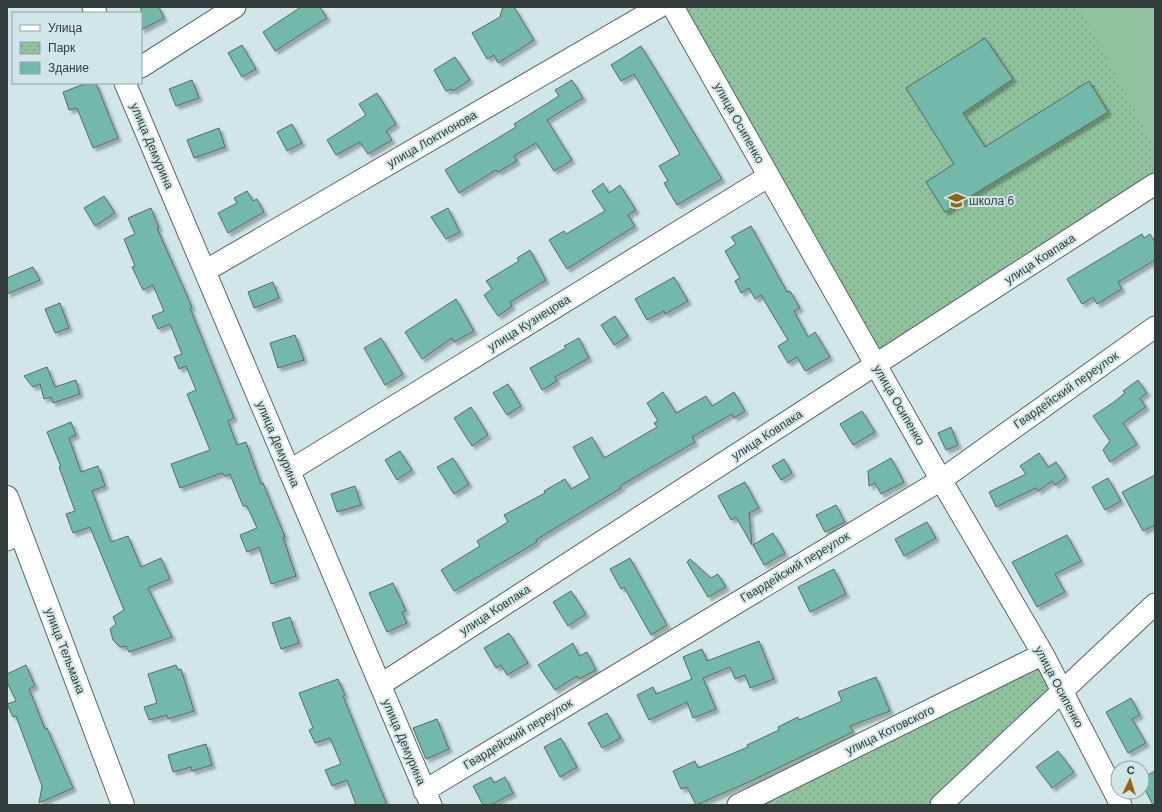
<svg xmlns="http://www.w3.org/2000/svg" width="1162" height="812" font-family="Arial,sans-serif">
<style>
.park{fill:url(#park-dots)}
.pitch{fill:#8fc29d}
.building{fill:#73b9a9;stroke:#596b66;filter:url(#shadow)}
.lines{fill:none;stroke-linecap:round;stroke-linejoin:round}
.minor-casing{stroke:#56696b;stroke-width:23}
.major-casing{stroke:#56696b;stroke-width:24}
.minor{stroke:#fff;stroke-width:21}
.major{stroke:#fff;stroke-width:22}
.labels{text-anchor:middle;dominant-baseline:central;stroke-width:4;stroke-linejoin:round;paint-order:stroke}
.street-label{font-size:12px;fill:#333c3c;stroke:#d1e6e8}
.poi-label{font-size:12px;fill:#333c3c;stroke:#d1e6e8;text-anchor:start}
</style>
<defs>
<pattern id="park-dots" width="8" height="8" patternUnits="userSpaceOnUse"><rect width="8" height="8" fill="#8fc29d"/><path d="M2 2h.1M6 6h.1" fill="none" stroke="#759f81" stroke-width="1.8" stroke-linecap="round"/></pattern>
<filter id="shadow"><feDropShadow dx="3.5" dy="3.5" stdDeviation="1" flood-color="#0004"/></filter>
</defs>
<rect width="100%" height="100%" fill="#d1e6e8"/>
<path class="park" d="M673,7h482v177l-279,181z
M1043,654l18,38 -120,113h-203z"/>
<path class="pitch" d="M1080,7h75v142z"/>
<path class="building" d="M141,7h18l5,11 -23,12z
M301,7h19l7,11 -52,33 -12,-19z
M505,7h9l20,33 -36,23 -4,-8 -7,4 -15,-26 28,-16 2,-8z
M985,38l28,41 -50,34 22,34 104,-66 19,31 -163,100 -19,-30 28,-18 -48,-76z
M242,45l14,24 -14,8 -14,-24z
M641,46l81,133 -45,26 -13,-22 4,-2 -9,-15 21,-12 -46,-80 -13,7 -10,-16z
M455,57l15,23 -17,11 -2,-2 -5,2 -12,-21z
M192,80l7,18 -23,8 -7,-17z
M572,80l11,18 -36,22 25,40 -18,11 -18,-28 -22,13 3,5 -19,11 -2,-2 -37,23 -14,-23 71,-43 -2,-3 45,-28 -4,-6z
M87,83h9l22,55 -25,10 -16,-40 -8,2 -6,-18z
M377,93l19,31 -10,7 6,9 -24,14 -8,-12 -24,13 -9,-15 39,-25 -7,-11z
M292,124l10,19 -15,8 -10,-19z
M219,128l6,19 -31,11 -7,-18z
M603,183l6,10 11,-8 16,25 -8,5 7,11 -68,43 -18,-29 15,-9 2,3 39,-23 -13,-20z
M247,191l6,10 4,-2 7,13 -36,21 -10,-20 19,-10 -3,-5z
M104,196l11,17 -20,13 -11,-18z
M151,208l8,20h-2l35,79 -2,1 44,110 -6,3 9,24 9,-3 15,42 2,-1 22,54h-2l13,39 -25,8 -12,-37 -12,5 -7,-17 17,-7 -10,-22h-4l-13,-32 -5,2 -3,-3 -42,15 -9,-24 39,-14 -23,-56 9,-4 -10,-24 -7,3 -5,-12 8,-3 -12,-30 -12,5 -6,-13 12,-5 -11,-26 -10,5 -11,-23 3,-1 -11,-27 11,-5 -7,-16z
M448,208l12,24 -14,7 -15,-22z
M751,226l36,66 3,-1 10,17 -6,3 14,26 7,-5 15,25 -25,14 -8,-14 -9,6 -10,-17 10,-6 -27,-45 -6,4 -6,-11 -8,5 -6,-12 5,-3 -15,-27 11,-7 -5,-7z
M1142,234l2,4 6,-4 5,8v18l-37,22 4,7 -25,15 -4,-7 -11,7 -15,-25z
M530,250l16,30 -36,22 2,4 -14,10 -14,-21 8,-6 -6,-8 33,-20 -2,-3z
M33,267l7,13 -33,14v-16z
M674,277l14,24 -23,13 -1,-3 -17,9 -12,-21z
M273,282l6,16 -25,10 -6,-16z
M456,299l18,32 -20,11 -2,-4 -30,21 -17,-27z
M60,303l9,25 -14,5 -10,-24z
M615,316l13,20 -14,9 -13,-20z
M295,335l9,25 -26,8 -8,-25z
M381,338l22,36 -18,11 -21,-37z
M579,338l10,20 -34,19 2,4 -15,9 -12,-22 36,-20 -2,-2z
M47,367l8,20 21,-7 4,14 -27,9 -2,-6 -7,2 -4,-15 -7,3 -9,-11z
M1138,380l9,13 -7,5 6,9 -23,16 14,21 -27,18 -7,-12 7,-9 -17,-25 21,-14 11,-9 -2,-2z
M508,384l13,22 -14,9 -14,-22z
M663,392l13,21 30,-17 6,10 22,-14 11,19 -11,7 -2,-4 -40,23 3,5 -75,44 1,2 -85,52 1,2 -83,49 -13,-21 39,-24 -3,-5 31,-19 -4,-7 41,-22 -1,-2 21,-12 6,10 19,-11 -17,-31 19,-10 12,21 53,-31 -3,-4 4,-2 -11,-18z
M471,407l17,28 -16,11 -18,-28z
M862,411l13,21 -22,13 -13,-21z
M71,422l5,13 -7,3 12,34 17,-6 7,20 -13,5 19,51 17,-6 13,31 20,-9 9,21 -22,9 24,49 -43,15 -3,-6 -6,1 -7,-7 -3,-11 6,-5 -3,-7 11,-7 -34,-83 -17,6 -7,-19 9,-3 -16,-44h2l-14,-35z
M951,427l7,18 -12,5 -8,-17z
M400,451l12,19 -15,10 -12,-20z
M1039,453l9,14 8,-5 10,15 -11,8 -3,-4 -14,10 -2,-3 -40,19 -7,-15 37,-18 -6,-8z
M453,458l16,26 -15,10 -17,-27z
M891,458l13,24 -23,12 -6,-11 -6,3 -1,-15z
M784,459l8,14 -11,7 -9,-14z
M1155,475v50l-12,6 -21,-39z
M1108,478l13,23 -16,9 -13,-23z
M745,482l14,26 -10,5 3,32 -16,-28 -5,3 -13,-24z
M355,486l6,19 -24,7 -6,-18z
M836,505l9,17 -20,10 -9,-17z
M927,522l9,16 -32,18 -9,-17z
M773,533l12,20 -21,12 -11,-20z
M1067,535l14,26 -26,13 10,18 -28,15 -25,-45z
M630,558l37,67 -16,10 -27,-48 -3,2 -11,-20z
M690,559l21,19 7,-4 8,13 -18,10 -21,-35z
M834,569l12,25 -36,18 -12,-25z
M393,583l13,28 -4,1 5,11 -20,9 -18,-39z
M571,591l15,23 -18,12 -15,-24z
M290,617l9,26 -18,6 -9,-26z
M509,633l19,30 -21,12 -6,-10 -5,3 -12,-20z
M759,641l15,38 -24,9 -5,-13 -10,4 -5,-12 -27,11 13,31 -23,9 -6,-16 -38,18 -12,-25 16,-8 3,7 36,-15 -9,-22 19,-8 5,12z
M573,643l6,13 8,-4 9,18 -17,9 -2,-3 -22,14 -17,-25z
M26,665l9,21 -6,3 16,40 2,-1 26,60 -34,15 3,-17 -26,-70 -3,1 -6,-13 9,-3 -9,-19v-8z
M176,665l2,5 3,-1 13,42 -26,8 -1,-4 -18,5 -5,-13 13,-4 -9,-29z
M876,677l14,34 -40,15 3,6 -102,49 -55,24 -9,-18 -6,2 -8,-18 22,-10 3,7 50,-21 -1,-2 32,-15 -1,-3 20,-10 1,3 43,-19 -4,-9z
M338,679l7,16 -2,1 44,109h-31l-9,-25 -15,6 -7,-16 16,-6 -11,-26 -15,5 -6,-13 4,-2 -14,-35z
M1131,698l9,17 -8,4 14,24 -18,10 -22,-41z
M607,713l14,25 -19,10 -14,-25z
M437,719l12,30 -23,10 -13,-31z
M561,738l16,29 -17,10 -16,-30z
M206,744l6,21 -20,6 -1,-4 -18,5 -5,-17z
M1058,751l16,21 -22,16 -16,-21z
M1155,771v34h-2l-11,-21v-6z
M491,777l3,6 11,-6 8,16 -22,12h-8l-10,-19z"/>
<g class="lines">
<defs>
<path id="minor" d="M93,7l3,6
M673,7l268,473 102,174 78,151
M141,67l94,-60
M125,83l306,722
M205,271l454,-264
M289,471l480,-295
M7,540l13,-8
M380,685l775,-501
M424,791l517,-311 214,-153
M738,805l305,-151
M941,805l214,-201"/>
<path id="major" d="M7,497l116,308"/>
</defs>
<use href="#minor" class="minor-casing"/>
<use href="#major" class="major-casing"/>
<use href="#minor" class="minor"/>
<use href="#major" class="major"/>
</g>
<defs>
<symbol id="school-bare" viewBox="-9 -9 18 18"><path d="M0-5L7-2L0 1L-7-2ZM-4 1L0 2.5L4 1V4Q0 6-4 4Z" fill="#91660f" stroke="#d1e6e8" stroke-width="2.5" paint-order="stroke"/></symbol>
</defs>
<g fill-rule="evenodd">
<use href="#school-bare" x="944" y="188" width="25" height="25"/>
</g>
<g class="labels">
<g class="street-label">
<text transform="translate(739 123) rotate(61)">улица Осипенко</text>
<text transform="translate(432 139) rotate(-30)">улица Локтионова</text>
<text transform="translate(152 146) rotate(67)">улица Демурина</text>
<text transform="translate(1040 259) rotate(-33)">улица Ковпака</text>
<text transform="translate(529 323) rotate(-32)">улица Кузнецова</text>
<text transform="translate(1066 390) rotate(-35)">Гвардейский переулок</text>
<text transform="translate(899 405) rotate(60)">улица Осипенко</text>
<text transform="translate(767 435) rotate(-33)">улица Ковпака</text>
<text transform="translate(278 444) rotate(67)">улица Демурина</text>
<text transform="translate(795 567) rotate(-31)">Гвардейский переулок</text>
<text transform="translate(495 610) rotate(-33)">улица Ковпака</text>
<text transform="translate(65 651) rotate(69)">улица Тельмана</text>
<text transform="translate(1059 687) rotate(62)">улица Осипенко</text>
<text transform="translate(890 730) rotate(-26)">улица Котовского</text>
<text transform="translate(518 734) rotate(-31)">Гвардейский переулок</text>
<text transform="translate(404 742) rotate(67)">улица Демурина</text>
</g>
<g class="poi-label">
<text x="969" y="201">школа 6</text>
</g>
</g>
<rect width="1162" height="812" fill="none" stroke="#333c3c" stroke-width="16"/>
<rect x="12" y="12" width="130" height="72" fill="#d1e6e8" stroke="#92a2a3"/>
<rect x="20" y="25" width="20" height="6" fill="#ffffff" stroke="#92a2a3"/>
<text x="48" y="32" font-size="12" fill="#333c3c">Улица</text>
<rect x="20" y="42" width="20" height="12" fill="url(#park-dots)" stroke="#92a2a3"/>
<text x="48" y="52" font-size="12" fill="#333c3c">Парк</text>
<rect x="20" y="62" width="20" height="12" fill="#73b9a9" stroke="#92a2a3"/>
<text x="48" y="72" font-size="12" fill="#333c3c">Здание</text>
<g transform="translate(1130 780) rotate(4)"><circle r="19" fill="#d1e6e8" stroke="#92a2a3"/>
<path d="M0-3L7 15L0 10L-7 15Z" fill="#91660f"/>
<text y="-6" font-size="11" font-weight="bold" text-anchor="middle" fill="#333c3c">С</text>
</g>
</svg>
